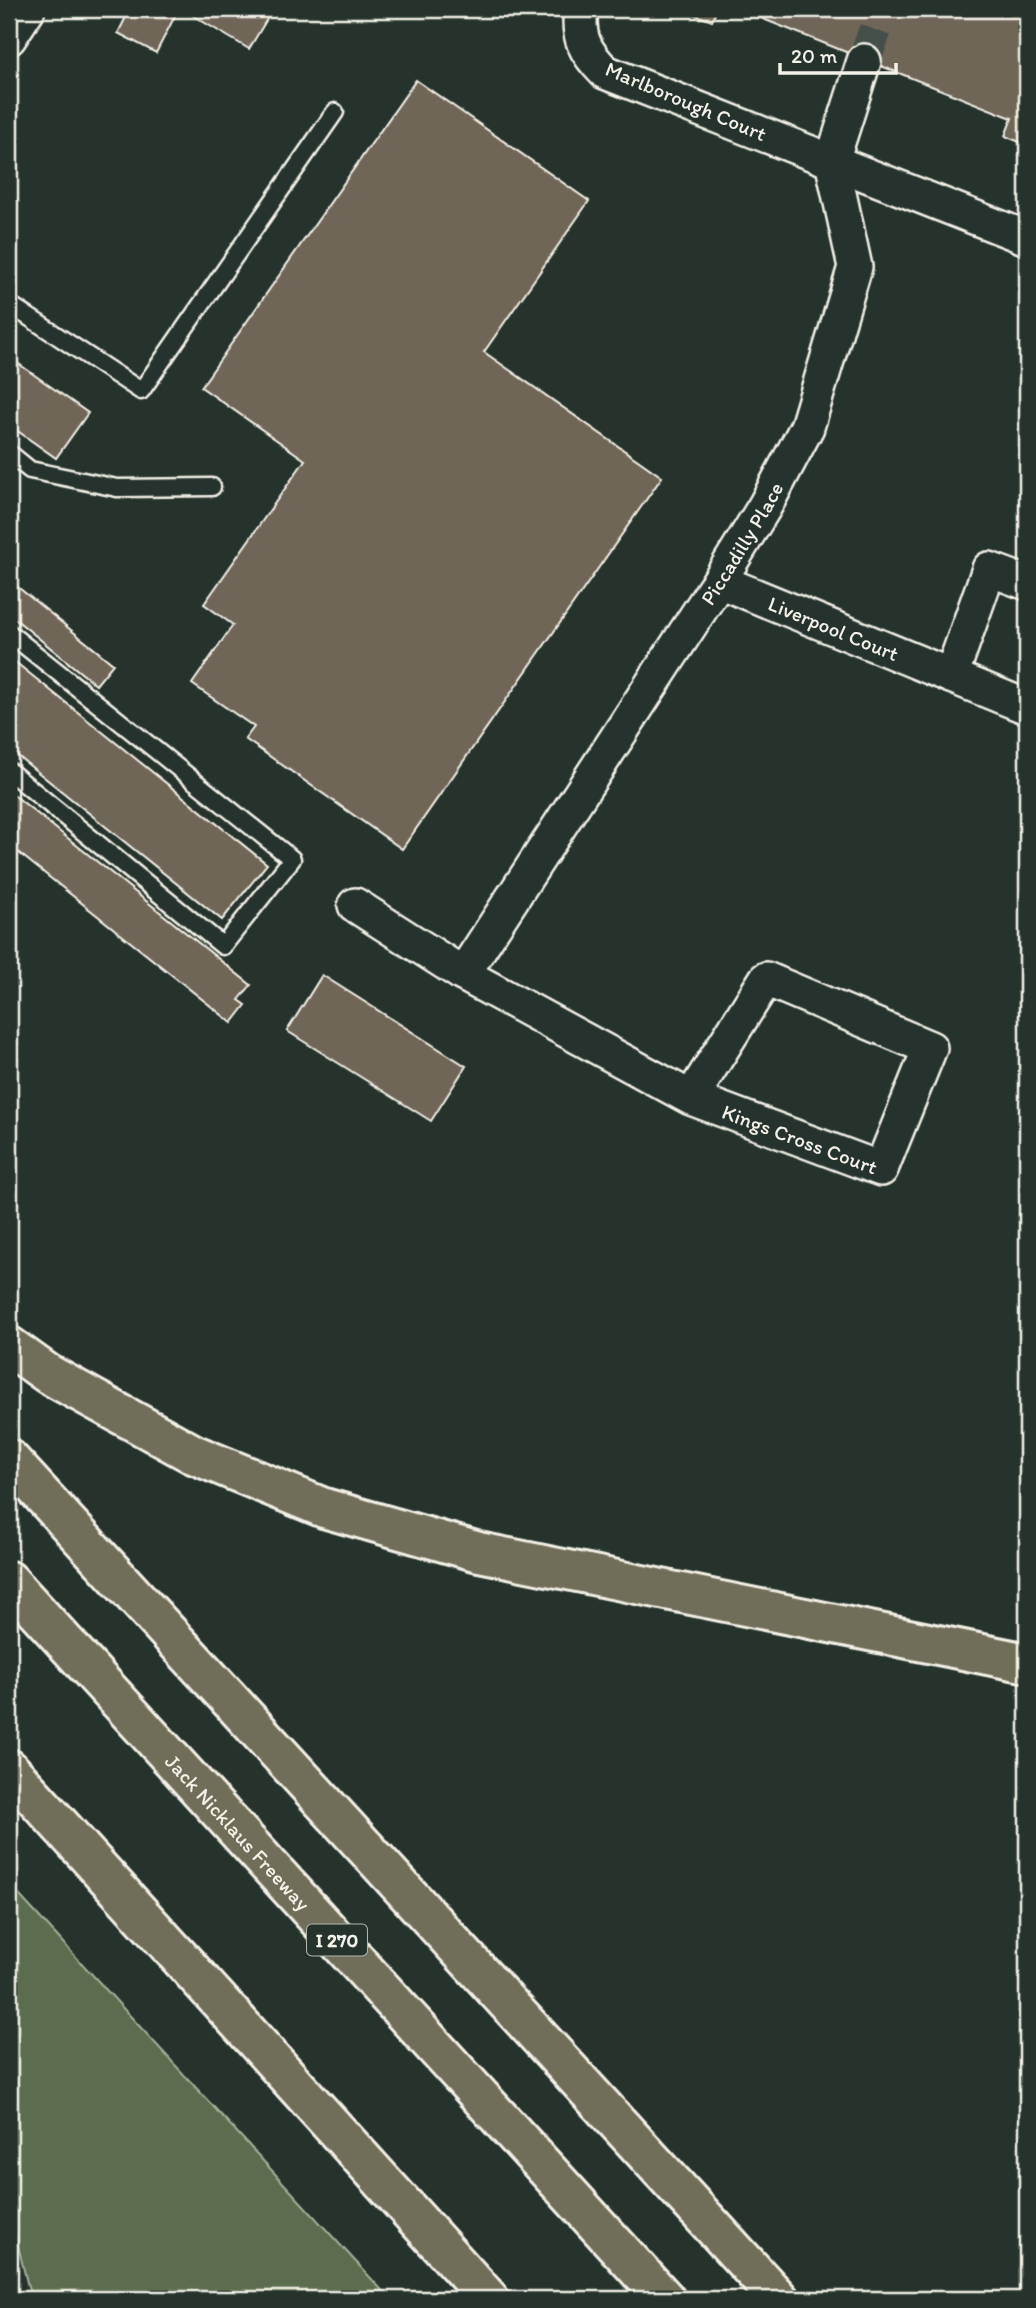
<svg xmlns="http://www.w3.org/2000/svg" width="1036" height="2308" font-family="Itim,sans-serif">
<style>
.grass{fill:#5c6d50;stroke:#a8af9c;stroke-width:2}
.building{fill:#706659;stroke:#f4f1e8;stroke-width:2}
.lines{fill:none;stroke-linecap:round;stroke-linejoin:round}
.street-tunnel{stroke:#455049;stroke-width:33;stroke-dasharray:33 17;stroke-linecap:butt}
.lane-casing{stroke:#f4f1e8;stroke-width:21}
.street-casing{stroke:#f4f1e8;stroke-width:38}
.highway-casing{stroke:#f4f1e8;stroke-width:44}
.lane{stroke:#26332d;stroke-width:16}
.street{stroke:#26332d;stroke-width:33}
.highway{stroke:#706e59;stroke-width:38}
.labels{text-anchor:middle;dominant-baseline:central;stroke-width:6;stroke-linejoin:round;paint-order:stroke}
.shield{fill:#26332d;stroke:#b6b8b0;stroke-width:2}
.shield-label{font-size:19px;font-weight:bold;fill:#f4f1e8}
.street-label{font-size:21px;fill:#f4f1e8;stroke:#26332d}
</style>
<rect width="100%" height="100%" fill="#26332d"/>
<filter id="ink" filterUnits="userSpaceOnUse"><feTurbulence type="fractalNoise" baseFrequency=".0143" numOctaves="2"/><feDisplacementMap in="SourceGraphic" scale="14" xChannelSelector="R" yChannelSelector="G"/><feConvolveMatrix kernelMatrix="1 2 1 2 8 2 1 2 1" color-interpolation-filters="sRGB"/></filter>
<g filter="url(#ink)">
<path class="grass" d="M9,1884l381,415h-359l-22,-90z"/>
<path class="building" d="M130,9h36l10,5 -20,39 -38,-20z
M193,9h80l-24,40 -59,-35z
M679,9h38l-5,12z
M738,9h274l15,6v130l-22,-9 7,-18z
M416,80l173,121 -105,151 178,125 -260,372 -157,-110 9,-12 -62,-43 41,-59 -29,-21 101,-144 -104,-73z
M9,357l79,56 -32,45 -47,-33z
M9,580l104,84 -17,21 -87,-71z
M9,657l258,207 -45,56 -213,-171z
M9,791l242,194 -12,15 7,5 -14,18 -223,-178z
M322,975l144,91 -35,55 -144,-90z"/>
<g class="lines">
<path class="street-tunnel" d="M864,61l19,-52"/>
<defs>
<path id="lane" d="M9,304l132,87 194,-279
M9,453l21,17 87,18 95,-1
M9,633l283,226 -69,87 -214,-175"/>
<g id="street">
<path d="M581,9c-4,28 4,43 24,63l422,166"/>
<path d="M9,38l19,-29"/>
<path id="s1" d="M719,581l308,126"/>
<path d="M951,676l38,-107 38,14"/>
<path id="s2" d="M355,905l108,69 228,124 190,71 49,-121 -164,-69 -75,119"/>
<path id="s3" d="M463,974l256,-393 46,-75 42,-79 48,-160 -23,-106 32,-100"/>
</g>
<g id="highway">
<path d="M9,1346l39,28 145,80 131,54 155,44 548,111"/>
<path d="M9,1459l770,840"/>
<path id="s4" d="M9,1581l656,718"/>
<path d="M9,1769l480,530"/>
</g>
</defs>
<use href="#lane" class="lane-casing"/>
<use href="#street" class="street-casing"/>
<use href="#highway" class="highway-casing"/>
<use href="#lane" class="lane"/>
<use href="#street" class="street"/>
<use href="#highway" class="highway"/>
</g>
</g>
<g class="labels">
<rect class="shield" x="307" y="1924.5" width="60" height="31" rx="5"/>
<g class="shield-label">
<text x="337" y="1940">I 270</text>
</g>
<g class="street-label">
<text transform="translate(686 101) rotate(23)">Marlborough Court</text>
<text stroke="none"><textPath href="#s3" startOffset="513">Piccadilly Place</textPath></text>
<text stroke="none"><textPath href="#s1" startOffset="124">Liverpool Court</textPath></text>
<text stroke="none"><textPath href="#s2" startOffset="504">Kings Cross Court</textPath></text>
<text stroke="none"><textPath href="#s4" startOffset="340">Jack Nicklaus Freeway</textPath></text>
</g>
</g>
<rect width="1036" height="2308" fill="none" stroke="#26332d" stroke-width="35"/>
<rect x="18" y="18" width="1001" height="2273" fill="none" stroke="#f4f1e8" stroke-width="2.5" filter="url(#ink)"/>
<path d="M780 63v10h116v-10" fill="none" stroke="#f4f1e8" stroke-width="3.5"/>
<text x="791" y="63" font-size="21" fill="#f4f1e8" stroke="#26332d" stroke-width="5" paint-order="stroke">20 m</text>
</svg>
